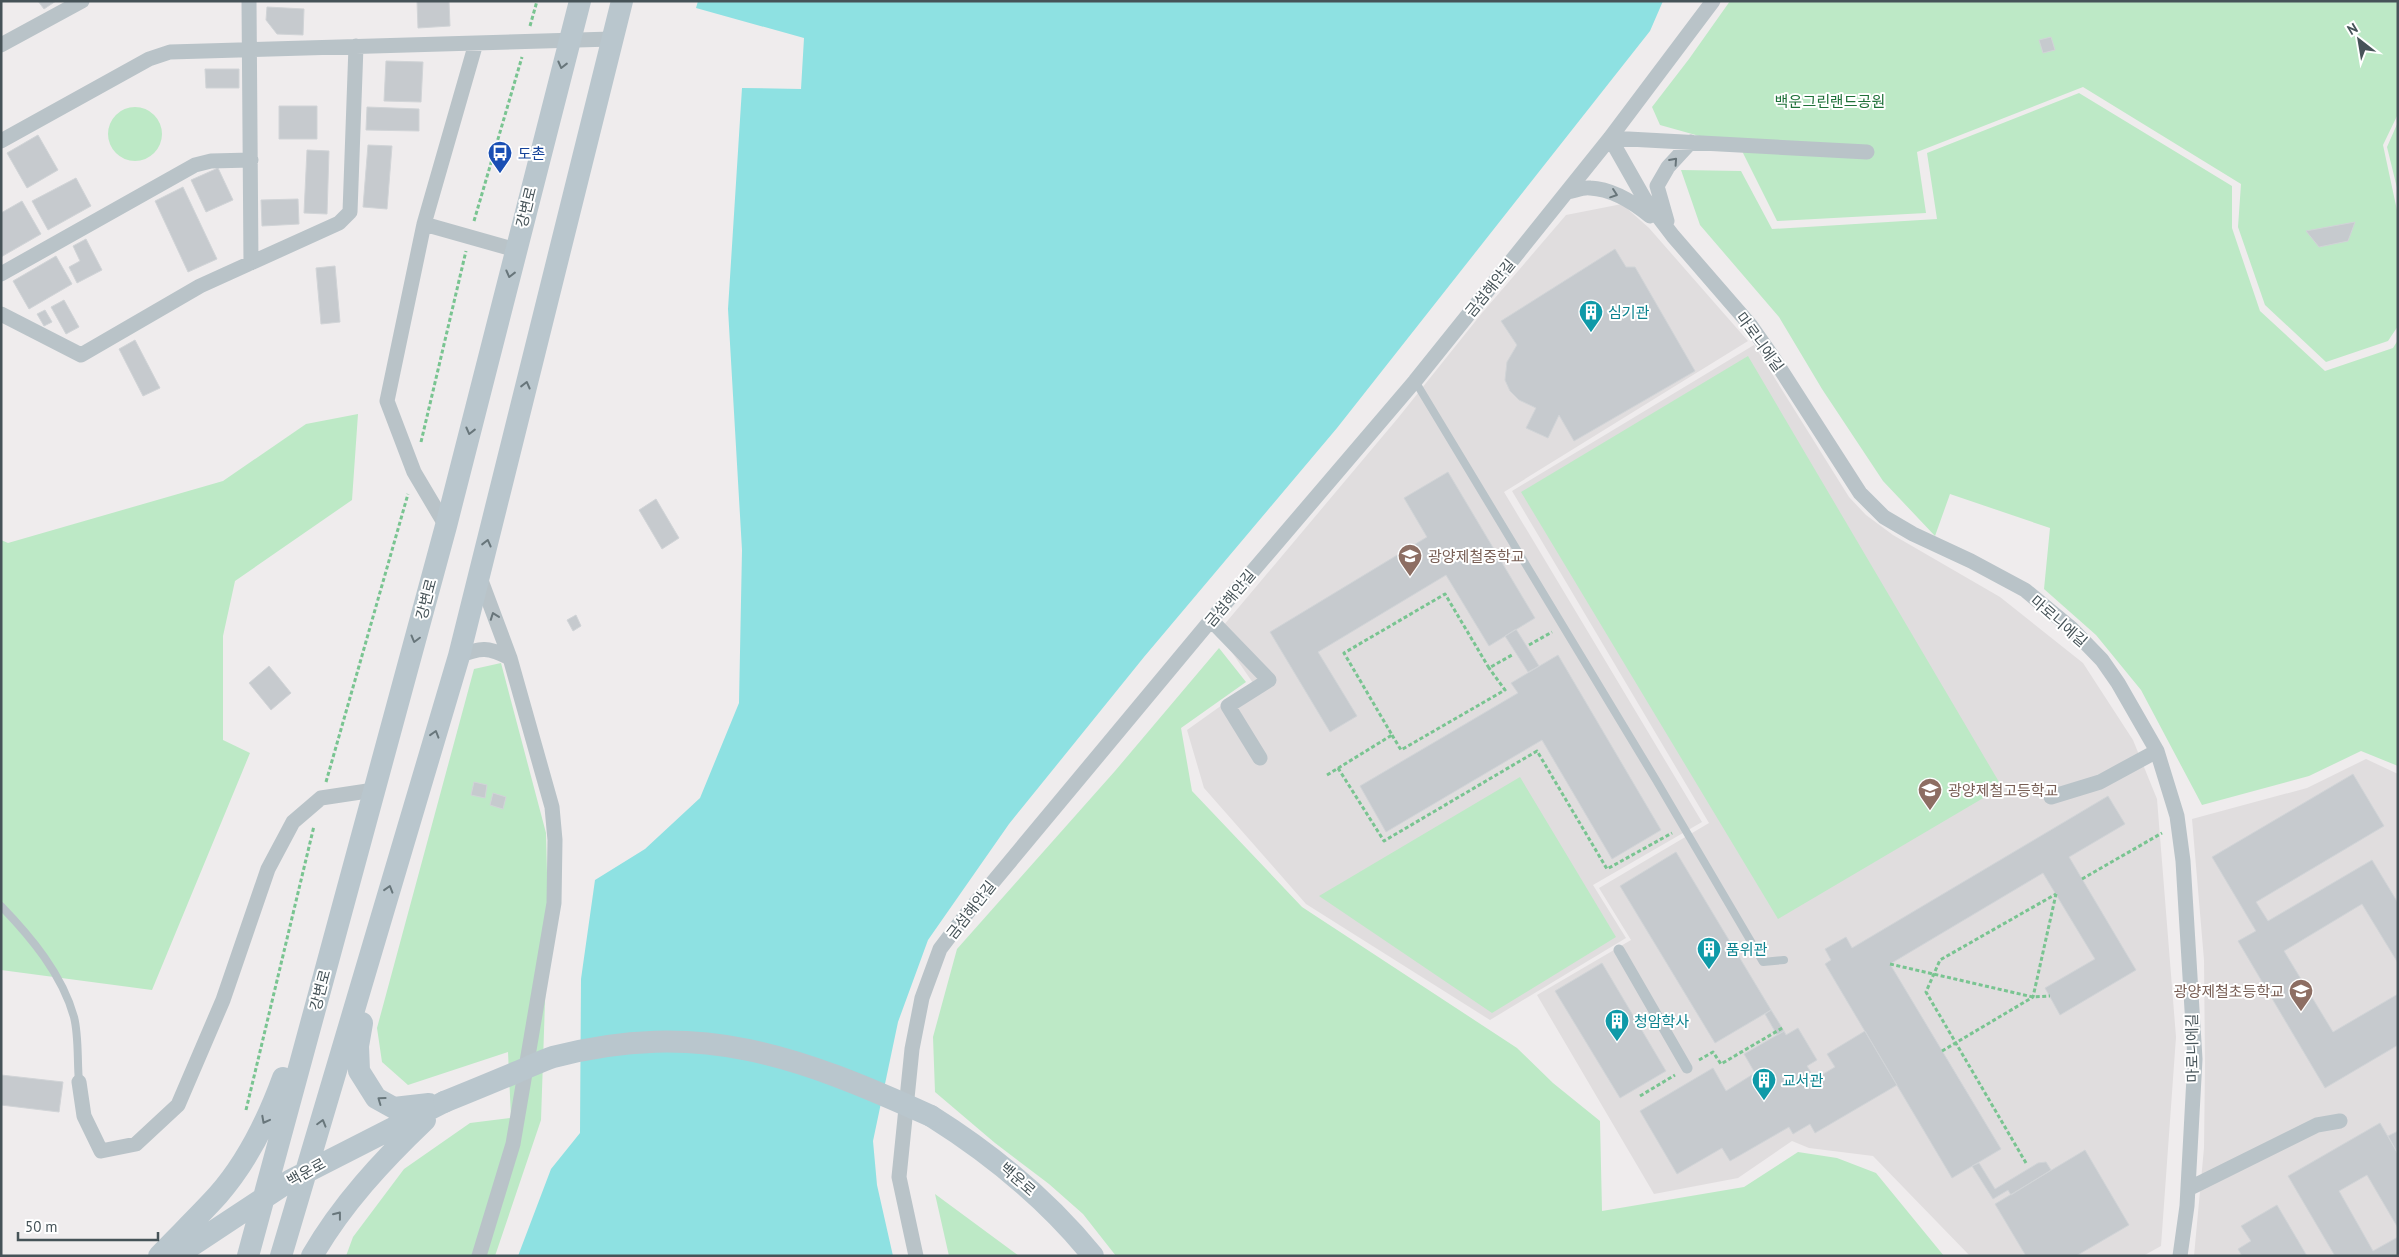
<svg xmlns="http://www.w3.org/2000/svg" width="2399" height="1257" font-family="'PT Sans','Noto Sans KR',sans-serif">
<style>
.education{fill:#e0ddde}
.green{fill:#bde9c6}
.water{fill:#8ee1e2}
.building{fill:#c6cace;stroke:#d1d4d7}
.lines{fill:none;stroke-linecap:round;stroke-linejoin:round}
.path{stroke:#79c491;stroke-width:3;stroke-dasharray:4 2.5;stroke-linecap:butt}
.service{stroke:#b9c3c8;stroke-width:8}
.pedestrian{stroke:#b9c3c8;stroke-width:11}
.minor{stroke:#b9c3c8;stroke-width:15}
.secondary{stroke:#b9c6cd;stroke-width:22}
.secondary-bridge{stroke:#b9c6cd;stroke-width:22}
.oneway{stroke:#68767b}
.oneway2{stroke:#68757a}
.labels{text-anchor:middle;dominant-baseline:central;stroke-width:4;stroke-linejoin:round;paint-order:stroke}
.park-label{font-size:15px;fill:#1f7139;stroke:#fff}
.transit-label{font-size:15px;fill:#164399;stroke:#fff;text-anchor:start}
.street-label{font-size:15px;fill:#465358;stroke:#fff}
.culture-label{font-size:15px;fill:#0d838f;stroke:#fff;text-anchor:start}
.education-label{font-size:15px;fill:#785e54;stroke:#fff;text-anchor:start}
</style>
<rect width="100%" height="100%" fill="#efeced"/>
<path class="education" d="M1622,204l27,24 99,113 -244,151 198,330 -109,63 33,53 -136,82 -184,-116 -102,-116 -17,-58 66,-47 -35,-51 180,-214 84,-105 84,-98z
M1754,345l95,152 17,18 27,20 107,62 83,66 50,77 24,59 19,238 -15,209 -18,10h-173l-97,-100 -64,-8 -17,-7 -54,37 -84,16 -117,-199 94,-55 -32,-52 110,-65 -197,-332z
M2366,759l32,15v482h-204l10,-108 1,-84 -1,-104 -12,-141 115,-31z"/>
<path class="green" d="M1730,1h668v113l-15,31 15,70v111l-10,15 -62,21 -61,-57 -27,-78 3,-43 -158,-97 -166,65 9,61 -149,8 -40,-80 -27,-2 -50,-14 -8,-18 37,-48z
M2079,93l153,93v42l28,83 65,60 68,-23 5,-8v426l-37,-15 -52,25 -107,29 -61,-115 -45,-55 -52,-46 6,-61 -100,-34 -15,42 -52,-55 -61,-92 -43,-72 -79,-92 -19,-55 60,1 31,58 165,-10 -10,-66z
M108 134a27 27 0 1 1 54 0a27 27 0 1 1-54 0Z
M2398,122v70l-11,-45z
M1748,356l254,431 -224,132 -257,-427z
M358,414l-6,86 -117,81 -12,55v104l27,13 -98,237 -151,-20v-430l7,3 215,-62 83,-57z
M1219,648l27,34 -65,46 11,63 110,116 215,141 36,35 47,38 2,90 142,-24 54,-35 39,6 39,15 68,83h-828l-33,-42 -34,-30 -54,-41 -60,-51 -2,-55 24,-88 158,-178z
M501,663l45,170 2,80 -7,207 -46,136h-149l7,-19 51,-68 66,-46 41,-5 -3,-66 -100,33 -26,-23 -5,-34 97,-359z
M1520,777l96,160 -124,76 -173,-117z
M935,1194l84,62h-70z"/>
<path class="water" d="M698,1h965l-13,30 -313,397 -193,229 -135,167 -81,116 -30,82 -25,119 4,44 16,71h-375l33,-87 29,-36 1,-154 14,-99 50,-31 55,-51 39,-95 3,-153 -14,-241 14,-221 59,1 3,-51 -108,-30z"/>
<path class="building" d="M38,1h18l-12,8z
M417,1h32l1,25 -32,2z
M267,7l37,2 -1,26 -26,-1 -11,-14z
M2051,37l4,13 -12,3 -4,-13z
M386,61l37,1 -2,40 -37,-1z
M205,69h34v19h-33z
M279,106h38v33h-38z
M367,107l52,2v22l-53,-1z
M38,135l20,35 -31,18 -20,-35z
M368,145l24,1 -5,63 -24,-2z
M307,150l22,1 -2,63 -23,-1z
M218,168l15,32 -27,12 -15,-32z
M76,178l15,28 -43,24 -16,-29z
M183,187l34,72 -29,13 -33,-71z
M298,199l1,25 -37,2 -1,-26z
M22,201l19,33 -40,23v-44z
M2355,222l-7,19 -29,6 -13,-16z
M86,239l16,31 -25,13 -8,-16 11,-6 -7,-15z
M1615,249l11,18h9l60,104 -121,70 -15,-26 -11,23 -22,-10 10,-20 -17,-8 -9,-9 -5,-11 2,-18 10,-17 -16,-24z
M56,256l16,28 -43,25 -16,-28z
M335,266l5,56 -19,2 -5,-56z
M64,300l15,27 -13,7 -15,-27z
M45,310l7,12 -8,4 -7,-12z
M135,340l25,48 -17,8 -24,-47z
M1448,472l87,146 -46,28 -43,-71 -128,77 39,64 -27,16 -60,-100 157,-95 -23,-39z
M656,499l23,39 -17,11 -23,-39z
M576,615l5,11 -8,5 -6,-11z
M1516,629l23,37 -11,6 -23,-36z
M1558,655l103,175 -49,29 -70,-119 -156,92 -26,-46 158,-93 -7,-10z
M269,666l22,27 -20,17 -22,-27z
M2353,774l31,52 -128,76 12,19 104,-61 26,43v60l-36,-59 -78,47 49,81 65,-38v51l-73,43 -87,-147 18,-10 -44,-74z
M474,782l13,3 -2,13 -14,-3z
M493,793l13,4 -3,12 -13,-4z
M2108,796l17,28 -56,33 67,113 -76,45 -15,-27 50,-29 -52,-86 -153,91 111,185 -49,29 -127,-214 6,-4 -6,-11 21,-12 6,11z
M1676,852l95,158 -56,33 -95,-157z
M1602,963l64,108 -46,27 -65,-107z
M1771,1010l13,21 -7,4 -12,-21z
M1798,1028l19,32 -10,6 8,13 20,-12 -8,-13 38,-23 32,54 -82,48 -5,-9 -17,10 -4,-7 -59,34 -8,-13 -45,26 -37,-63 73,-43 13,23 29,-18 -11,-19 40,-23 2,4z
M1,1075l62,7 -4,30 -58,-7z
M2380,1123l18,31v74l-31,-53 -28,16 34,60 25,-14v19h-63l-47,-80z
M2398,1131v23l-10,-18z
M2085,1150l44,75 -53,31h-50l-31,-52z
M2046,1162l5,8 -40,25 -3,-5 -15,9 -21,-33 7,-3 16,26 43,-26z
M2277,1205l30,51h-65l-4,-7 13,-8 -10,-15z"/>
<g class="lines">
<path class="path" d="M530,26l7,-25
M474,221l48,-164
M421,442l45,-191
M1529,645l23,-13
M1392,735l9,15 104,-60 -16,-22
M1338,768l46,73 153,-90 70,118 65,-36
M1327,775l65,-40 -48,-82 101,-59 44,74 23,-13
M326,782l82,-288
M2082,879l80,-46
M1890,964l143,33 17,-1
M1942,1051l91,-54 23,-103
M1699,1060l14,-8 8,12 63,-37
M1640,1096l35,-21
M246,1110l68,-284
M2026,1163l-100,-171 14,-32 116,-66"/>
<path class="service" d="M1415,381l241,399 107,182 21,-2
M1,906c30,31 61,68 73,111 5,20 3,44 5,65"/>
<path class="pedestrian" d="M1619,950l68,118"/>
<path class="minor" d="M249,1l2,262
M1,45l81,-44
M1610,138l34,60 29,38 78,90 21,30 88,137 24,24 29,17 58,27 54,29 46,38 31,32 16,23 39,68 20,65 6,45 12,198 -8,147 -7,50
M1610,138l257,14
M1,141l148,-82 21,-7 442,-13
M1567,192c7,-1 16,-5 23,-4 23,1 43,14 60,28
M1667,221l-10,-35 11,-19 23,-25
M424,224l92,26
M1,274l194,-109 16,-4 40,-1
M1,314l80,41 119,-69 139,-63 11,-11 6,-166
M446,526l-32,-54 -27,-71 37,-177 52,-181
M1211,620l58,60 -41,26 32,52
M459,656c22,-9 29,-9 51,2
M2051,797l49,-15 57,-31
M79,1082l5,34 17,35 35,-7 42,-39 45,-105 45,-131 25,-47 28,-24 53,-8
M2188,1189l129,-64 23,-4
M479,1256l34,-112 41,-241 1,-63 -3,-33 -42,-149 -31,-83
M916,1256l-17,-79 13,-128 10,-51 18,-49 28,-37 243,-292 204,-239 195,-243 103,-137"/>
<path class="secondary" d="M362,1023l-4,23 1,25 17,27 18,10 35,-4
M931,1116c62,39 116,83 162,140
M159,1256c19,-20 40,-40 59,-61 29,-33 50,-76 65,-117
M176,1256l115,-76 153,-78
M248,1256l198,-730 134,-525
M281,1256l178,-600 163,-655
M312,1256c30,-52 70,-95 113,-136"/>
<path class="secondary-bridge" d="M444,1102c25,-10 49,-20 73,-30 12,-5 24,-11 36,-15 147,-38 245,-1 378,59"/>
</g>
<defs><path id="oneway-chevron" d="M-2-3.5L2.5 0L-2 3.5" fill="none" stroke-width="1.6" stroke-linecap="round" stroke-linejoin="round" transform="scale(1.25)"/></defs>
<g class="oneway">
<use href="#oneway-chevron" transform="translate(562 65) rotate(104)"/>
<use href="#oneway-chevron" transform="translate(510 274) rotate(104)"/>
<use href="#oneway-chevron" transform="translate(526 385) rotate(-76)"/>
<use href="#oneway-chevron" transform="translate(470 431) rotate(104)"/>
<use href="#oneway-chevron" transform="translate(487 543) rotate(-76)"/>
<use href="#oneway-chevron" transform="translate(415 639) rotate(105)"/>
<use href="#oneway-chevron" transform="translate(435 734) rotate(-73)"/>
<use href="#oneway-chevron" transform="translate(389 889) rotate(-73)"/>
<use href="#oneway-chevron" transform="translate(381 1100) rotate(-144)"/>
<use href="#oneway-chevron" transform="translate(265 1120) rotate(118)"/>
<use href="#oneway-chevron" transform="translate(322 1123) rotate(-74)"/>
<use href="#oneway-chevron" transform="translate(338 1215) rotate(-52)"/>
</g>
<g class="oneway2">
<use href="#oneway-chevron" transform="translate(1674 161) rotate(-48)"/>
<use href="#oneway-chevron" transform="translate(1614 194) rotate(19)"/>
<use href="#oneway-chevron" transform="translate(494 616) rotate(-110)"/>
</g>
<defs>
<symbol id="bus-pin" viewBox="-11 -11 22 30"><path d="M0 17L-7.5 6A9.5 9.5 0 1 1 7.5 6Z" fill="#1a4fb4" stroke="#fff"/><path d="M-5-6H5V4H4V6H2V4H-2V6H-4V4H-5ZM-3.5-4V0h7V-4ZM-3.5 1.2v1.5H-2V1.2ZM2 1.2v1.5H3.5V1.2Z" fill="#fff"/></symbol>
<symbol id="building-pin" viewBox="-11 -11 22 30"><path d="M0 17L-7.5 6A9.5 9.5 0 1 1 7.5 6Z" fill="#0f9aa8" stroke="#fff"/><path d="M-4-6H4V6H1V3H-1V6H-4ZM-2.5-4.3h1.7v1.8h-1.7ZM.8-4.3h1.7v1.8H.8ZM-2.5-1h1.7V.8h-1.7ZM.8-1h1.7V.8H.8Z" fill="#fff"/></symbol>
<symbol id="school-pin" viewBox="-11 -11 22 30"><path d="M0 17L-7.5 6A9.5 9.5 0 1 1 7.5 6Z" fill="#8d6e63" stroke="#fff"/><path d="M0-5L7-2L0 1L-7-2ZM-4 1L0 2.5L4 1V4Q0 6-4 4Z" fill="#fff"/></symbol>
</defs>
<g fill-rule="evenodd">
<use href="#bus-pin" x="486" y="139" width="28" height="38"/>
<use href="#building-pin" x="1577" y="298" width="28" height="38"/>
<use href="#school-pin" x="1396" y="542" width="28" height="38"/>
<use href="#school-pin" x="1916" y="776" width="28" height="38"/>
<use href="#building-pin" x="1695" y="935" width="28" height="38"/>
<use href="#school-pin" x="2287" y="977" width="28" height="38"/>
<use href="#building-pin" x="1603" y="1007" width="28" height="38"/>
<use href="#building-pin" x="1750" y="1066" width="28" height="38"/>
</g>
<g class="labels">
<g class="park-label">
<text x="1830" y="101">백운그린랜드공원</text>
</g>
<g class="transit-label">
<text x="518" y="153">도촌</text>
</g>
<g class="street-label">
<text transform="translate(526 207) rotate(-76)">강변로</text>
<text transform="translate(1490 288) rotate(-51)">금섬해안길</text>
<text transform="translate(1760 342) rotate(54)">마로니에길</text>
<text transform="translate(1230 598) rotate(-50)">금섬해안길</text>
<text transform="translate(426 599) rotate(-75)">강변로</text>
<text transform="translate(2059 621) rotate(41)">마로니에길</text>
<text transform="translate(971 910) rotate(-52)">금섬해안길</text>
<text transform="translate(320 990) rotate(-75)">강변로</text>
<text transform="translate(2192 1048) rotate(-91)">마로니에길</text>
<text transform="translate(306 1172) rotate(-29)">백운로</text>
<text transform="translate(1018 1179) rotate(41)">백운로</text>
</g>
<g class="culture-label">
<text x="1608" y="312">심기관</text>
<text x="1726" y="949">품위관</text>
<text x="1634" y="1021">청암학사</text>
<text x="1782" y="1080">교서관</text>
</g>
<g class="education-label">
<text x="1428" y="556">광양제철중학교</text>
<text x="1948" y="790">광양제철고등학교</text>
<text x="2284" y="991" text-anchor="end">광양제철초등학교</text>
</g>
</g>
<rect width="2399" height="1257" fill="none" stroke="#465358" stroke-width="5"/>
<g transform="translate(2359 40) rotate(329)" stroke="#ffffff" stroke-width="4" paint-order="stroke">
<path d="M0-4L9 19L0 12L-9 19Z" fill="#465358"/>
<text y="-8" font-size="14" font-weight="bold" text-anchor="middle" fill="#465358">N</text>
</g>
<path d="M18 1232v8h140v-8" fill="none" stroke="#465358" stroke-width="2.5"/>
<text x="25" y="1232" font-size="15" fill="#465358" stroke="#ffffff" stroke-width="4" paint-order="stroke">50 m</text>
</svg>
